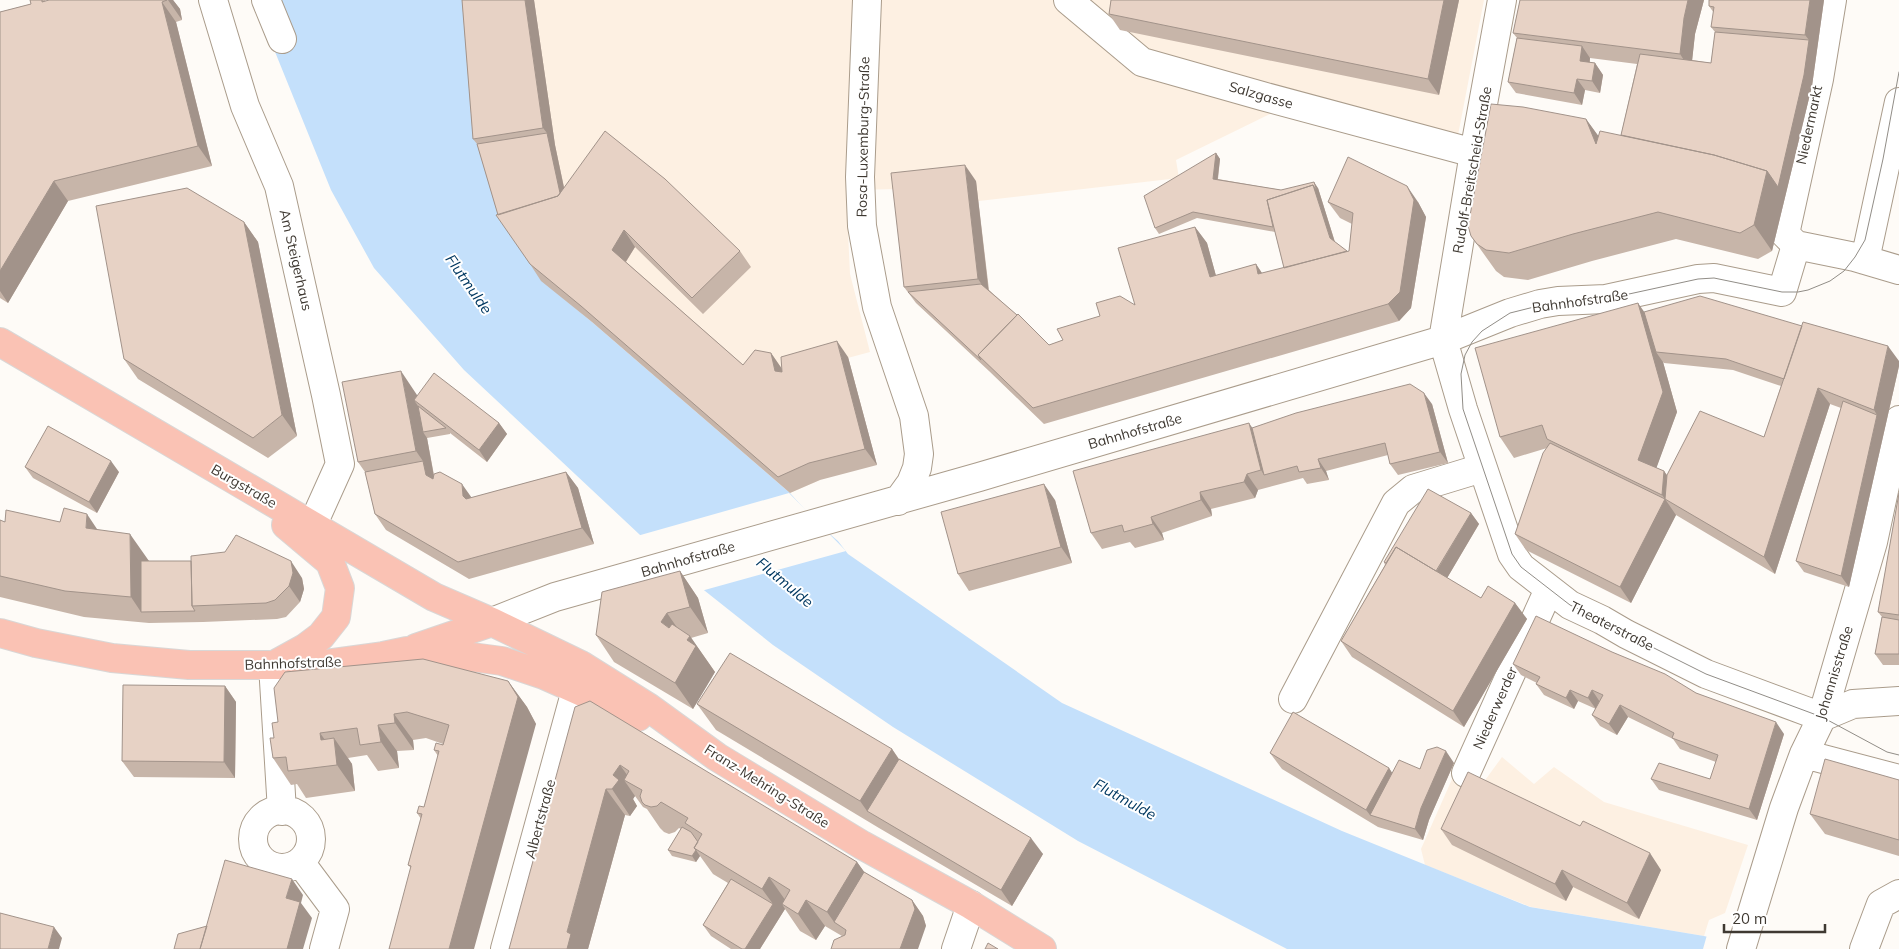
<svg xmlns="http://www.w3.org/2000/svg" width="1899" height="949" font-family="Mulish,sans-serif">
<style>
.built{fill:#fdf0e2}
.water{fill:#c4e0fb}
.pier{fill:#fefbf7}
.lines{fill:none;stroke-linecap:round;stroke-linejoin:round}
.minor-casing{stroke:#aa9c8b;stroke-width:30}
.major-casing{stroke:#d9d7d6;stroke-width:30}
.minor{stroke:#fff;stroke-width:28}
.major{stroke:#fac2b4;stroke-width:28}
.tram{stroke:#918d87;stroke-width:1}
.wall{fill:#c7b5a9;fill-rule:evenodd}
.shaded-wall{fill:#a2938a}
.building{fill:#e7d2c5;stroke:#a2938a}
.labels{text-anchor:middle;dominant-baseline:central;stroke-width:4;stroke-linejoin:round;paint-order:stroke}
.street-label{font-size:14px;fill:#3f3932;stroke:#fff}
.water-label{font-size:15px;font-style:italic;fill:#003861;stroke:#fff}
</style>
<rect width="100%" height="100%" fill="#fefbf7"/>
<path class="built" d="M472,0h1012l-30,156 -172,-48 -106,52 3,18 -200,23 -77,-12 -56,1 4,84 20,78 -78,21 28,107 -30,13 -198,-171 -51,-41z
M1502,757l32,27 20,-17 50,35 144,43 -23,68 -16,7 -5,16 -173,-29 -106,-42 -4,-16 36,-81 26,15z"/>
<path class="water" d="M254,0h218l69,280 51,42 198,171 27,30 21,18 10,13 214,149 280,128 188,76 174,29 53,13h-470l-209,-108 -185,-114 -120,-82 -102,-81 -207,-194 -90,-102 -43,-78z"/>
<path class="pier" d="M789,493l57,58 -145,40 -31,-25 -33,-30z
M1707,935l51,12 2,2h-57z"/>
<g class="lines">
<defs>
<path id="minor" d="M213,0l32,106 34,80 47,209 14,69 -27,60
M266,0l16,39
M867,0l-7,177 2,49 15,81 37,109 5,38 -2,14 -6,15 -13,18
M1068,0l74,62 120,34 212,57
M1502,0l-28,153 -31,187 20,69 49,145 9,13 49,38 32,15 24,14 80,40 116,43
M1832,0l-13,79 -34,155 11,11 59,12 44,13
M1865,260l34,-158
M492,622l63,-25 424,-120 464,-137 67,-27 30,-9 18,-3 48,-2 92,-20 16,-1 68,14 14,-47
M273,665l9,146
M1293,699l103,-196 17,-14 69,-21
M1822,717l31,-13 46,-3
M1804,754l95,25
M1466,773l83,-184
M253 839a29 29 0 1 1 58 0a29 29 0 1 1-58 0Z
M300,862l35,47 -11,40
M505,949l71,-259
M956,949l15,-44
M1741,949l43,-141 20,-54 18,-37 51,-175 26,-122
M1864,949l17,-45 18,-10"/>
<path id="major" d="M0,342l434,255 58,25 89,43 67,42 69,50 145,88 109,60 71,44
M0,633l36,10 76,15 77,7h128l66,-9 24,-5 65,6 30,4 42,14 94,42
M416,648l76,-26
M276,664l29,-16 16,-12 15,-19 4,-29 -10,-26 -44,-37"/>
</defs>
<use href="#minor" class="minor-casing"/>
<use href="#major" class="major-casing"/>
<use href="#minor" class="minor"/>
<use href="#major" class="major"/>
<path class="tram" d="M1899,72l-16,87 -18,81 -10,17 -11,14 -14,10 -22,9 -10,2h-16l-68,-14 -16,1 -92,20 -48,2 -48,12 -28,18 -10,11 -7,13 -4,19 2,35 49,145 9,13 49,38 32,15 24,14 80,40 116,43 65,35 12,3"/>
</g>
<path class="wall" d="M30,0h15l1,1 3,-1h124l7,9 2,11 -6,2 36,144 -144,35 -60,102 -8,-5v-286l31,-8z
M462,0h72l21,145 9,42 176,64 11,16 -48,47 -68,-67 -9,15 117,103 28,-12 11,16 66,-12 29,108 -57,15 -30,13 -198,-171 -51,-41 -11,-17 -32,-49 -21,-71 -4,-5z
M1111,0h348l-20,95 -319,-65 -11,-16z
M1520,0h184l-9,34 -3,26 19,3 4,-31 -4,-5 3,-14 -5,-7 115,-6 -12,86 -40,165 -14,8 -82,-20 -84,22 -64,19 -24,-3 -8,-6 -25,-35 115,-117 12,17 23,-1 16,-71 -47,-6v4l5,1 8,12 -3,18 -15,-3 -3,15 -66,-12 -8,-11 9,-44 -4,-5z
M1216,153l4,6 -2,20 63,11 37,-2 17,54 12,9h2l3,-27 -12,-6 -12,-16h90l8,15 -15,91 -12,13 -355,103 -55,-53 -73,-68 -12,-16 72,-106 13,109 60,55 14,-5 72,-35 60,-78 12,16 9,33 40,-12 6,9 22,-5 -9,-36 -78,-14 -38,16 -4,-6z
M244,222l14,20 39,194 -29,22 -130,-79 -14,-20z
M1644,312l255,49v5l-50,221 -45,-15 -8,-11 45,-153 -11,-4 -55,170 -99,-59 -45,88 -105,-53 -11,-16 32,-86 -33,10 -14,-21zM1663,362l1,1 69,7 48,16 -17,51 -97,38 -3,-4 -8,-3 21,-56z
M418,395l81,28 8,11 -20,28 -37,-29v1l-23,4 7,37 37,23 95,-26 12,16 16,56 -125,35 -83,-49 -11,-16 -10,-42 -7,-10z
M1432,404l16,59 -50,12 -8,-11 -2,-9 -62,16 3,9 -22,4 -4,-6 -45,12 -3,8 -44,11 1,7 -50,17 2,7 -29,8 -5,-6 -28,7 -11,-16 161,-105z
M25,467l94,5 -22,41 -64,-35z
M1899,493v172h-16l-8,-11 7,-37 -4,-5z
M1055,500l17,63 -103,28 -11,-17z
M1471,513l8,11 -32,54 34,20 34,5 12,16 -63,108 -112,-70 -11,-16 44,-76 -1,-3z
M0,520l5,2h55l37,8 52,31 153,17 2,11 -4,13 -14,15 -9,2 -74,3 -54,1 -65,-6 -84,-20z
M680,571l18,27 10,35 -17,5 24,34 -22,37 -79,-47 -18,-27z
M1513,664l183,29 88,41 -27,86 -98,-30 -8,-11h59l6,-17 -36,-13 -7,-10 -45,-22 -11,18 -17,-9 -8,-11 4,-6 -18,-8 -4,8 -30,-14 -8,-11 1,-1 -16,-8z
M508,681l19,26 9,17 -125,144 -3,-3 13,-46 -4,-6 7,-6 14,-51 -4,-6 9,-6 -17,-6 -13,2 1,10 -17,1 2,17 -21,3 -11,-16 -19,3 4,6 3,27 -49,7 -9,-14 -6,1 -18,-27 1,-20 4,-16z
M225,686l11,16 -1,76 -101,-1 -12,-16z
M697,704l195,45 7,10 144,95 -31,52 -133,-78 -163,-98z
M575,707l282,155 7,10 48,28 11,16 3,10 -84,10 -17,-10 -9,14 -16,-9 -15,-22 -25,40h-29l-20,-13 -8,-11 25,-42 -15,-9 -13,-18 -4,6 -24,-6 -4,-6 13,-21 -2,-1 -4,4 -6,2 -5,-2 -4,-4 -13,-19 -4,-2 -8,-11 -2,3 4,7 -7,10 -5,-1 -37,134z
M1270,753l119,15 3,5 62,-10 -25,57 -6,20 -45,-13 -96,-58z
M1899,780v76l-74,-22 -15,-20z
M1441,829l220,41 -22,49 -66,-32 -7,14 -114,-56z"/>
<path class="shaded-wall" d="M168,0h5l7,9 2,11z
M525,0h9l21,145 14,67 -8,-11 -14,-68 -4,-5z
M1444,0h15l-20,95 -11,-16z
M1688,0h16l-9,34 -4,37 -11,-17 4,-36z
M1810,0h14l-12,86 -40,165 -18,-26 13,-54 42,-131 -4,-5z
M162,2l14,20 36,144 -14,-20z
M1582,46l8,12 -2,14 -8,-11z
M1595,63l8,12 -3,18 -8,-12z
M1577,79l8,11 -3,15 -8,-12z
M1586,119l19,26 -9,-1z
M1216,153l4,6 -3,25 -4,-5z
M965,165l11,16 13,114 -11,-16z
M54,181l14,20 -60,102 -8,-12v-20z
M1314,182l4,6 19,61 -7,-11 -17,-53z
M1407,186l11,16 8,15 -15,91 -12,13 -11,-17z
M244,222l14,20 39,194 -15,-21z
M1195,227l12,16 14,51 -11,-17z
M624,230l11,17 -12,19 -11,-16z
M1256,264l11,17 -9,-7z
M1638,303l14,20 4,29 7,10 14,50 -25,68 -14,-20z
M837,341l11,16 29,108 -12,-16z
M1888,346l11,15v5l-50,221 -8,-11 36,-161 -3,-5z
M771,353l11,16 5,18 -12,-16z
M401,371l18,27 -5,2 8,12 1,20 4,6 7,39 -18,-26z
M1818,388l12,16 -55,170 -11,-17z
M1424,393l8,11 16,59 -8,-11z
M499,423l8,11 -20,28 -8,-12z
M1249,423l11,16 4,36 -3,-5z
M1318,459l8,12 3,9 -8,-12z
M111,461l8,11 -22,41 -8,-11z
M423,461l11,16 3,14 -11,-16z
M1664,471l14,21 -13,7 -3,-4z
M566,472l12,16 16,56 -12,-16z
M1247,474l11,16 -3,8 -11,-16z
M462,484l12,17v11l-11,-16z
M1044,484l11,16 17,63 -11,-16z
M1200,492l11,17 1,7 -11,-16z
M1665,499l11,16 -45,88 -11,-16z
M1471,513l8,11 -36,61 -8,-11z
M87,514l18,27 -19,-13z
M1151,517l11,16 2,7 -11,-16z
M130,534l19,27v51h-8l-10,-15z
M291,561l11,17 2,11 -4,13 -11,-16z
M680,571l18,27 10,35 -18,-26z
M1515,603l12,16 -63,108 -11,-16z
M667,613l18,26 -24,-17z
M690,636l25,36 -22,37 -18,-26 12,-43z
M508,681l19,26 9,17 -62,225h-25z
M225,686l11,16 -1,76 -11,-16z
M1570,690l8,11 -4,8 -8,-11z
M1592,690l8,12 -4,7 -8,-11z
M1620,705l8,12 -11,18 -8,-11z
M394,714l19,26 1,10 -19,-27z
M1776,722l8,12 -27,86 -8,-11z
M378,725l19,26 2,17 -18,-26z
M320,733l16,22 -2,-17 18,26 3,27 -18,-26 -16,-25z
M892,749l18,27 -43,35 -7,-10z
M1446,751l8,12 -25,57 -6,20 -8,-11 6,-21z
M620,765l15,21 -11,-6 11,16 -2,3 4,7 -7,10 -18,-27 1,-14z
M1389,768l11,17 -30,30 -4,-5z
M606,789l19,26 -37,134h-21v-17z
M1031,838l12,16 -31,52 -11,-16z
M696,850l4,6 -4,6 -4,-6z
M1650,853l11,17 -22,49 -12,-16z
M857,862l19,26 -30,42 -12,-8 -7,-10z
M1562,870l11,17 -7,14 -11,-17z
M769,877l19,27h-6l3,5 -25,40h-15l28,-45 -11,-15z
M292,879l11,16 -2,8 11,15 -9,31h-16l-1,-51z
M806,900l19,26 -9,14 -18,-26z
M912,900l11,16 3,10 -8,23h-18z
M54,927l8,11 -3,11h-11z"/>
<path class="building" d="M30,0h12v2l7,-2h118l-5,2 36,144 -144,35 -54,90v-259l31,-8z
M462,0h63l18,128 -70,11z
M1111,0h333l-16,79 -319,-65z
M1520,0h168l-4,18 -4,36 -167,-21z
M1709,0h101l-5,35 -94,-8 3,-20 -5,-1z
M1715,32l94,8 -5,35 -26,112 -11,-16 -53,-16 -93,-20 19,-81 71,9z
M1517,38l65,8 -2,15 15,2 -3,18 -15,-2 -3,14 -66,-11z
M1491,104l32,3 63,12 10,25 4,-13 114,24 53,16 -13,54 -14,8 -82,-21 -85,22 -64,19 -23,-3 -9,-6 -6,-8 -3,-10z
M605,131l60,48 75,72 -48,47 -68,-68 -12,20 131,115 12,-15 16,3 4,18 7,1 -1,-15 56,-16 28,108 -56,14 -31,14 -197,-171 -51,-42 -34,-49 62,-19z
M547,133l13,60 -2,3 -60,19 -21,-71z
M1216,153l-3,26 68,11 33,-8 3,9 -4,-6 -46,15 6,27 -80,-15 -38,16 -11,-32z
M1348,157l59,29 7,14 -14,92 -12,12 -355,104 -55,-53 40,-41 31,31 14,-5 -6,-11 43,-13 -4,-13 24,-7 15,9 -17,-57 77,-21 15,50 46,-13 2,10 91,-23 4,-38 -25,-11z
M965,165l13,114 -74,8 -13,-114z
M1313,185l17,53 17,13 -63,17 -17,-68z
M187,188l57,34 38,193 -29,23 -129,-79 -28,-153z
M981,284l36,31 -39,40 3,5 -73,-68z
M1700,296l102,30 -18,53 -58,-20 -70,-7 -12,-40z
M1638,303l25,89 -25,68 26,11 -2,24 -115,-56 -5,-14 -42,12 -25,-89z
M1803,322l85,24 -14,64 -56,-22 -54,169 -99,-58 2,-24 33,-64 64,26z
M401,371l15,80 -58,11 -16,-80z
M434,373l65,50 -20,27 -65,-50z
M1410,384l14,9 16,59 -50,12 -5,-21 -67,16 3,9 -22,4 -2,-6 -33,9 -12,-47 44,-15z
M1843,401l34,14 -36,161 -45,-15z
M418,406l19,15 9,7 -23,4z
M1249,423l12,47 -14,4 -3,8 -44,10 1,8 -50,17 2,7 -29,8 -2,-7 -31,8 -18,-62z
M48,426l63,35 -22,41 -64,-35z
M1550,443l115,56 -45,88 -105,-53 28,-81z
M423,461l3,14 7,4 1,-5 6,-2 22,12 1,12 3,3 100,-27 16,56 -124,34 -83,-48 -10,-42z
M1044,484l17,63 -103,27 -17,-62z
M1428,489l43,24 -35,58 -40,-24 -10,16 -2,-1z
M1899,493v122l-21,-3z
M64,508l23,6 -1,14 44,6 1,63 -66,-6 -65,-15v-56l5,2 1,-12 54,12z
M236,535l55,26 2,12 -4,13 -14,14 -9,3 -74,3 -1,-50 34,-4z
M1396,547l85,51 7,-12 27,17 -62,108 -112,-70z
M141,561h50l1,45 3,5 -54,1z
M680,571l10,36 -23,6 -6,9 8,6 3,-4 18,12 -3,4 9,6 -21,37 -79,-48 6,-43z
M1536,616l76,36 53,22 31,19 80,29 -27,87 -98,-30 8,-16 51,16 8,-24 -46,-17 2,-5 -54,-28 -11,19 -17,-9 11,-20 -11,-5 -4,8 -18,-8 -4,8 -30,-14 4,-7 -27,-13z
M1882,617l17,3v34h-24z
M730,653l162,96 -32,52 -163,-97z
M423,659l85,22 10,16 -69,252h-60l22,-83 -3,-1 14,-51 -5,-1 2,-7 5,1 15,-56 -5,-1 2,-7 7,2 6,-20 -42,-13 -13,2 1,9 -17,2 3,17 -21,3 -3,-17 -37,5 1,7 13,-2 3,27 -49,6 -2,-14 -13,1 -3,-20h4l-2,-15 6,-1 -4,-34 11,-16z
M123,685l102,1 -1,76 -102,-1z
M590,701l267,161 -30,50 -21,-12 -8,14 -16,-10 8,-14 -21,-13 -7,12 -68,-41 8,-14 -17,-11 3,-5 -27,-16 -4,4 -6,1 -6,-2 -3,-3 -2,-6 2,-6 -18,-10 5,-9 -9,-6 -7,10 6,5 -7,9h-6l-39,143 4,2 -4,15h-58l66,-242z
M1293,712l96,56 -23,42 -96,-57z
M1437,747l9,4 -25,57 -6,21 -45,-14 29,-55 21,9 7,-19z
M899,759l132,79 -30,52 -134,-79z
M1825,759l74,21v60l-89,-26z
M1468,772l112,54 3,-5 67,32 -23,50 -65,-33 -7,14 -114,-55z
M682,827l9,5 7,10 -4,6 2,2 -4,6 -24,-6z
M225,860l67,19 -6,19 14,4 -13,47h-87z
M864,872l48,28 3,9 -15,40h-69l3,-9 11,-5 1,-5 -12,-8z
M731,879l42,25 -28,45h-3l-39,-24z
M0,913l54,14 -6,22h-48z
M207,926l-7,23h-26l4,-15z
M988,943l10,6h-13z"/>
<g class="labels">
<g class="street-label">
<text transform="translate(1261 95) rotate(16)">Salzgasse</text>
<text transform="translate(1809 125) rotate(-78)">Niedermarkt</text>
<text transform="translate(863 137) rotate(-89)">Rosa-Luxemburg-Straße</text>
<text transform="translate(1472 170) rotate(-80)">Rudolf-Breitscheid-Straße</text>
<text transform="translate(296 260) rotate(77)">Am Steigerhaus</text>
<text transform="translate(1580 301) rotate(-8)">Bahnhofstraße</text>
<text transform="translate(1135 431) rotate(-16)">Bahnhofstraße</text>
<text transform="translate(244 486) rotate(30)">Burgstraße</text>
<text transform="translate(688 559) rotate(-16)">Bahnhofstraße</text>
<text transform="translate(1612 626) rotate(27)">Theaterstraße</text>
<text transform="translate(293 663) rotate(-2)">Bahnhofstraße</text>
<text transform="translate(1834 673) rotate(-73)">Johannisstraße</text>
<text transform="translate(1495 708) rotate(-66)">Niederwerder</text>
<text transform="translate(767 786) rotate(32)">Franz-Mehring-Straße</text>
<text transform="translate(540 819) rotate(-75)">Albertstraße</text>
</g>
<g class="water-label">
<text transform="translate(469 284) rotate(55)">Flutmulde</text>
<text transform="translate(785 582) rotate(40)">Flutmulde</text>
<text transform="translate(1125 799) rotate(29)">Flutmulde</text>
</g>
</g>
<path d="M1724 924v8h101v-8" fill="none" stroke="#3f3932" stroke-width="2.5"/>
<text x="1732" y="924" font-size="15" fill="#3f3932" stroke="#ffffff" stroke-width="4" paint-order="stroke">20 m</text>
</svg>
